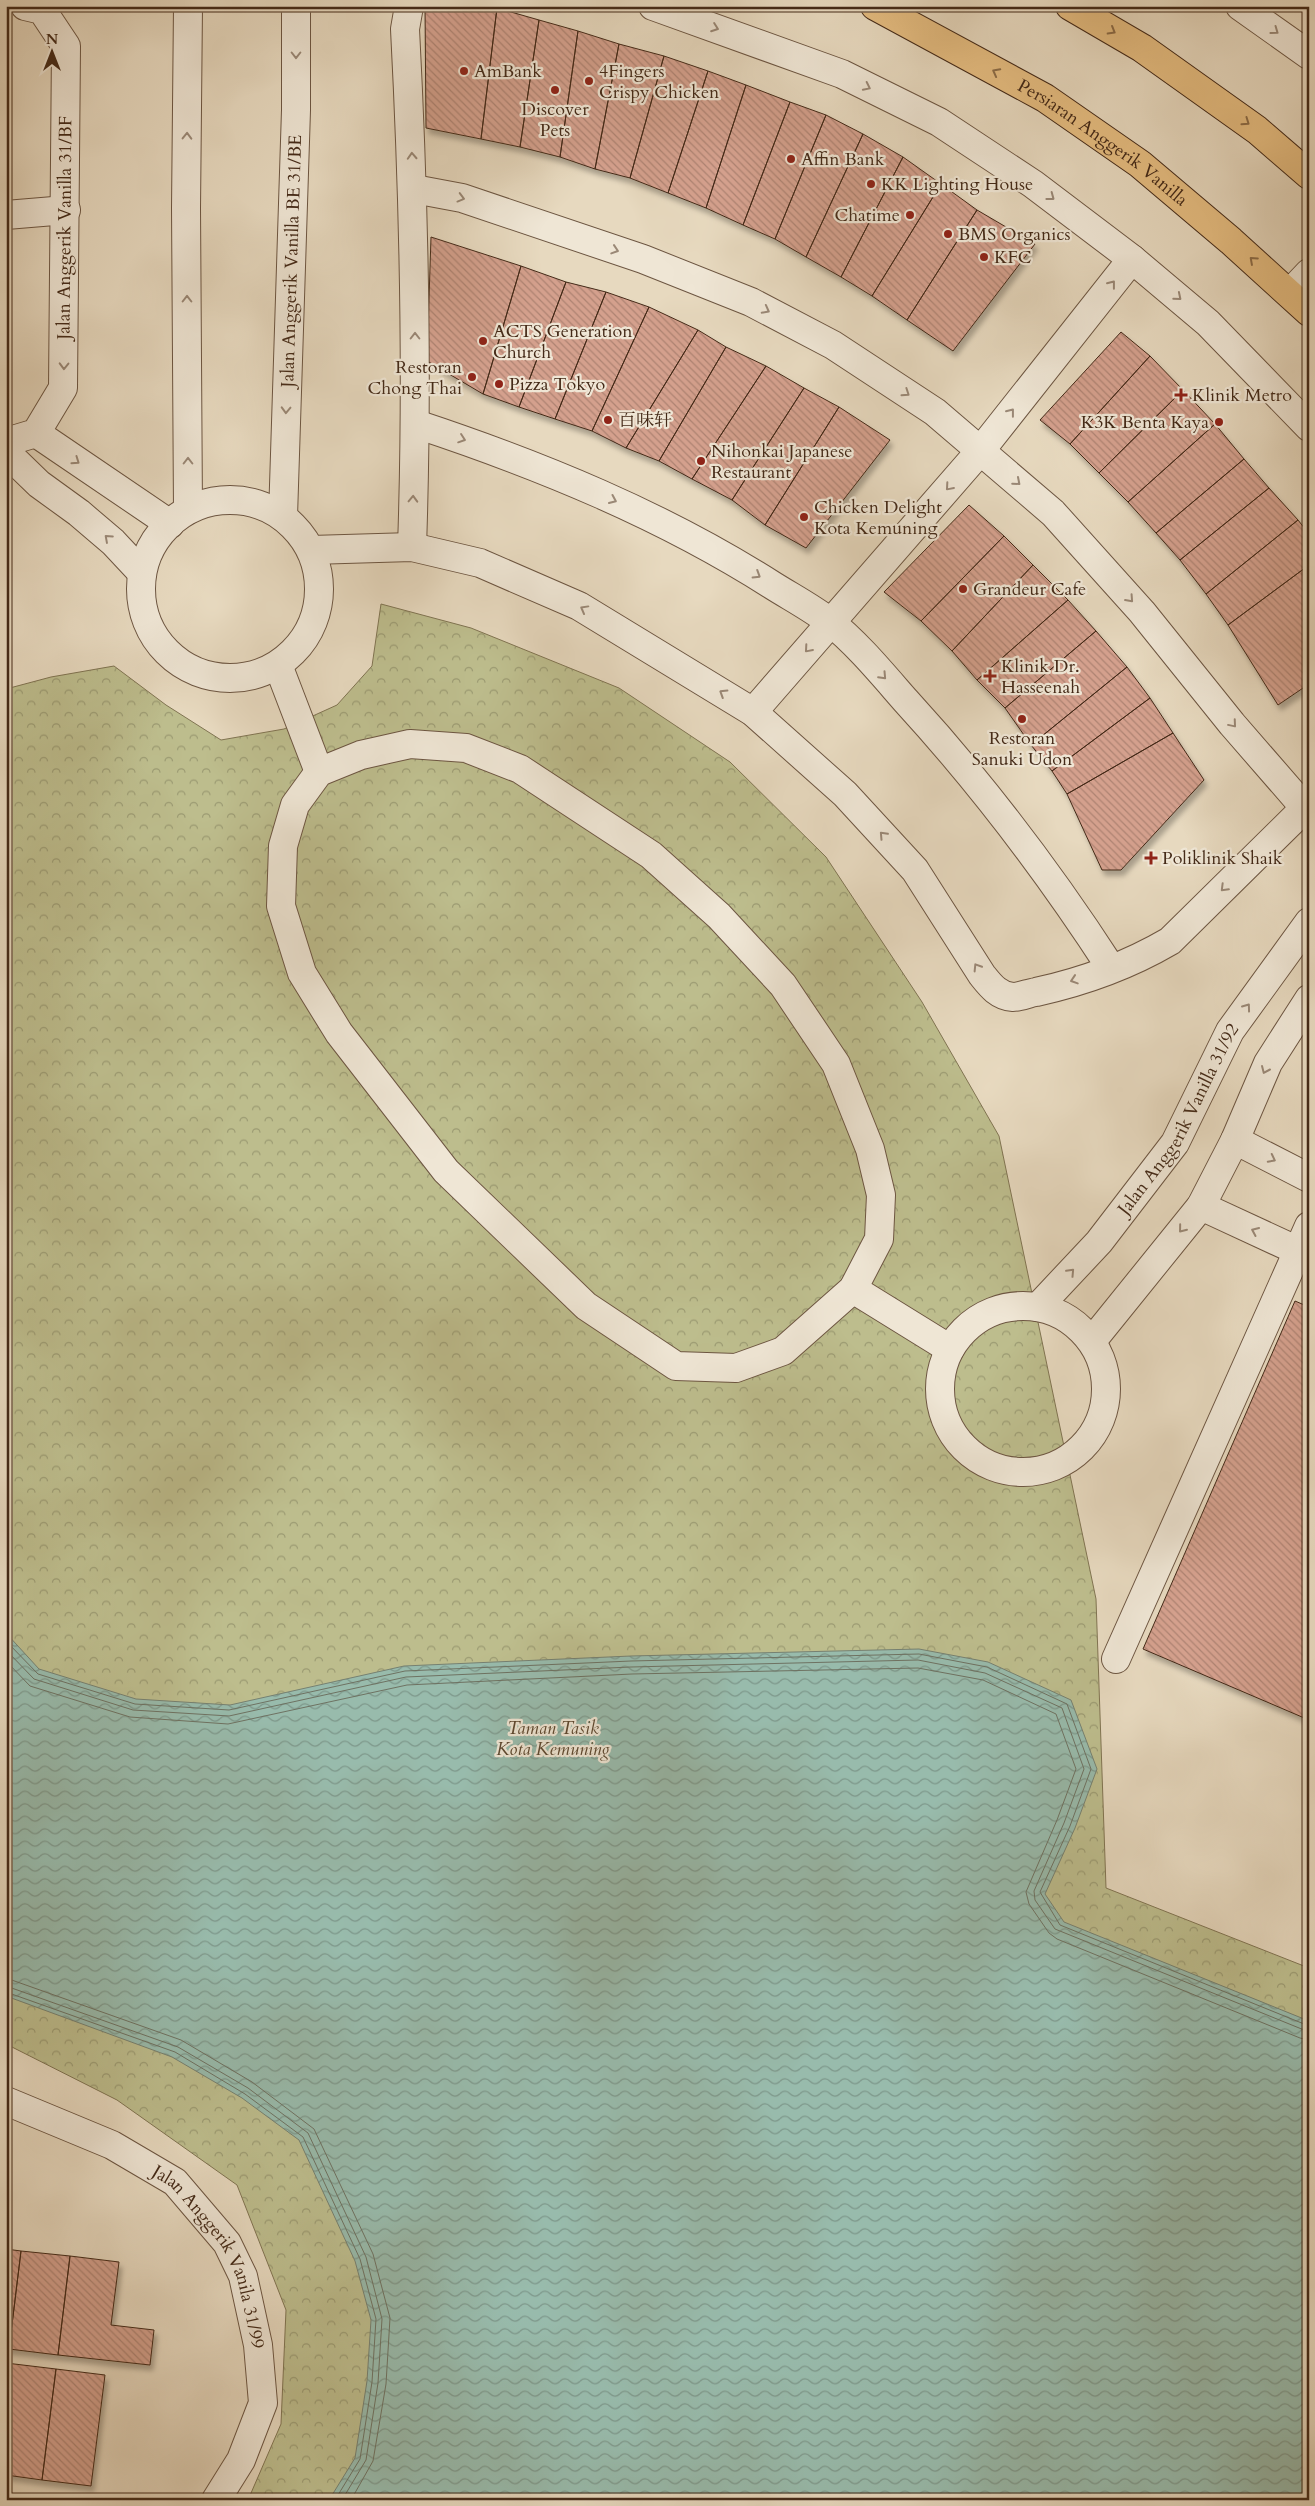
<svg xmlns="http://www.w3.org/2000/svg" width="1315" height="2506" font-family="Cardo,'Noto Serif SC',serif">
<style>
.park{fill:url(#park-crowns);stroke:#807452}
.water{fill:url(#water-waves);stroke:#768171}
.lines{fill:none;stroke-linecap:round;stroke-linejoin:round}
.shore{stroke:#6e7262;stroke-width:1}
.building{fill:url(#building-back-hatch);stroke:#442a18;filter:url(#shadow)}
.minor-casing{stroke:#6d5642;stroke-width:30}
.major-casing{stroke:#442a18;stroke-width:30}
.minor{stroke:#efe6d5;stroke-width:28}
.major{stroke:#e4bc80;stroke-width:28}
.oneway{stroke:#9a8876}
.oneway2{stroke:#8c6c47}
.poi-dot{fill:#8f2418;stroke:#efe6d5;stroke-width:2}
.labels{text-anchor:middle;dominant-baseline:central;stroke-width:4.5;stroke-linejoin:round;paint-order:stroke}
.poi-label{font-size:18px;fill:#442a18;stroke:#efe6d5;text-anchor:start}
.street-label{font-size:18px;fill:#442a18;stroke:#efe6d5}
.park-label{font-size:18px;font-style:italic;fill:#5c472f;stroke:#efe6d5}
</style>
<defs>
<pattern id="park-crowns" width="20" height="18" patternUnits="userSpaceOnUse" patternTransform="scale(1.25)"><rect width="20" height="18" fill="#bdbd8d"/><path d="M2 6a3 3 0 1 1 6 0M12 15a3 3 0 1 1 6 0" fill="none" stroke="#9b9a72"/></pattern>
<pattern id="water-waves" width="16" height="10" patternUnits="userSpaceOnUse" patternTransform="scale(1.25)"><rect width="16" height="10" fill="#98bbac"/><path d="M0 5q4-4 8 0t8 0" fill="none" stroke="#7e988b"/></pattern>
<pattern id="building-back-hatch" width="6" height="6" patternUnits="userSpaceOnUse" patternTransform="scale(1.25)"><rect width="6" height="6" fill="#d4a08d"/><path d="M-1 5l2 2M0 0l6 6M5-1l2 2" fill="none" stroke="#ae8372"/></pattern>
<filter id="shadow"><feDropShadow dx="3" dy="5.5" stdDeviation="2.5" flood-color="#0004"/></filter>
</defs>
<rect width="100%" height="100%" fill="#e7d9bf"/>
<filter id="stains"><feTurbulence type="fractalNoise" baseFrequency=".004" numOctaves="4"/><feColorMatrix values="0 0 0 0 .2 0 0 0 0 .09 0 0 0 0 .02 0 0 0 .5 -.17"/></filter>
<radialGradient id="worn" r=".72"><stop offset=".6" stop-color="#630" stop-opacity="0"/><stop offset="1" stop-color="#630" stop-opacity=".3"/></radialGradient>
<path class="park" d="M381,604l90,24 148,60 111,74 96,95 96,145 77,134 97,463 10,289 203,80v532h-1061l33,-76 5,-114 -49,-125 -120,-85 -111,-56v-1355l45,-12 63,-11 52,39 55,35 63,-11 53,-24 35,-39z"/>
<path class="water" d="M6,1633l33,36 97,30 94,6 174,-39 227,-10 288,-7 69,13 83,38 26,69 -22,59 -30,66 19,28 245,99v479h-980l26,-42 12,-77 4,-61 -16,-59 -56,-121 -57,-42 -70,-41 -166,-61z"/>
<g class="lines">
<path class="shore" d="M6,1641l32,33 97,30 94,6 176,-39 226,-10 288,-7 68,13 80,37 24,65 -21,57 -30,66 20,33 249,101
M6,1650l28,29 99,31 96,6 177,-39 225,-10 287,-7 67,13 77,35 22,61 -20,54 -30,68 1,9 20,29 254,103
M6,1661l24,25 100,31 98,7 179,-39 225,-11 286,-6 65,12 73,34 20,55 -19,51 -31,72 3,12 20,29 8,6 243,99 9,2
M6,1978l175,62 71,42 62,47 59,125 17,64 -4,66 -13,77 -22,39
M6,1986l172,61 70,41 60,45 58,124 16,62 -4,64 -12,77 -24,40
M6,1992l169,60 70,42 58,43 57,122 16,60 -4,63 -12,77 -25,41"/>
</g>
<path class="building" d="M425,6h66l6,2 -16,131 -55,-11z
M497,8l42,12 -19,127 -39,-8z
M539,20l39,11 -18,126 -40,-10z
M578,31l41,13 -24,125 -35,-12z
M619,44l45,12 -34,122 -35,-9z
M664,56l44,15 -40,122 -38,-15z
M708,71l38,14 -40,123 -38,-15z
M746,85l44,17 -47,123 -37,-17z
M790,102l36,13 -51,124 -32,-14z
M826,115l37,19 -57,123 -31,-18z
M863,134l40,23 -62,120 -35,-20z
M903,157l38,27 -69,112 -31,-19z
M941,184l36,26 -70,110 -35,-24z
M977,210l58,34 -82,107 -46,-31z
M431,237l90,29 -38,128 -56,-33z
M521,266l45,16 -47,125 -36,-13z
M566,282l40,10 -51,127 -36,-12z
M606,292l43,15 -57,124 -37,-12z
M649,307l49,23 -72,118 -34,-17z
M698,330l28,17 -67,114 -33,-13z
M1121,332l29,24 -80,88 -30,-24z
M726,347l40,19 -74,113 -33,-18z
M1150,356l33,34 -84,83 -29,-29z
M766,366l38,22 -72,112 -40,-21z
M804,388l35,19 -74,118 -33,-25z
M1183,390l32,34 -87,78 -29,-29z
M839,407l51,33 -84,108 -41,-23z
M1215,424l29,35 -88,74 -28,-31z
M1244,459l25,29 -89,72 -24,-27z
M1269,488l29,32 -92,74 -26,-34z
M969,505l35,31 -83,85 -37,-29z
M1298,520l11,14v31l-81,60 -22,-31z
M1004,536l29,29 -81,86 -31,-30z
M1033,565l35,35 -91,80 -25,-29z
M1309,565v119l-31,21 -50,-80z
M1068,600l28,31 -91,77 -28,-28z
M1096,631l31,36 -96,78 -26,-37z
M1127,667l23,31 -98,73 -21,-26z
M1150,698l23,35 -106,61 -15,-23z
M1173,733l31,47 -83,90h-19l-35,-76z
M1295,1301l14,6v413l-166,-71z
M6,2249l15,2 -12,98h-3z
M21,2251l49,5 -12,99 -49,-6z
M70,2256l49,6 -8,63 43,5 -4,35 -92,-10z
M6,2363l50,6 -14,111 -36,-5z
M56,2369l49,6 -14,111 -49,-6z"/>
<g class="lines">
<defs>
<g id="minor">
<path d="M188,6l-2,202 2,302"/>
<path d="M409,6l-4,23c9,173 13,345 7,518"/>
<path d="M653,6l189,68 97,48 94,62 99,75 76,64 101,104"/>
<path d="M1240,6l69,49"/>
<path d="M414,189l48,9 181,61 108,43 82,43 102,67 118,101 89,99 90,112 73,84"/>
<path d="M6,215l60,-5"/>
<path d="M1290,293l19,-20"/>
<path d="M416,424c124,41 246,91 356,161 19,12 40,23 58,37 26,20 54,54 76,79 76,83 144,173 205,267"/>
<path d="M36,433l134,91"/>
<path id="s1" d="M6,442l30,-9 27,-45 3,-342 -24,-36 -17,-4"/>
<path d="M6,452l33,32 40,29 34,29 29,31"/>
<circle cx="230" cy="589" r="89"/>
<path id="s2" d="M283,517l13,-407v-104"/>
<path d="M311,550l101,-3 68,16 99,43 174,106 92,82 70,76 67,105c8,10 16,21 31,22 7,0 16,-4 23,-5 46,-10 93,-27 134,-51l139,-137"/>
<path d="M278,665l41,107"/>
<path d="M753,712l228,-262 151,-191"/>
<path d="M410,744l56,4 54,21 131,86 68,61 64,69 53,79 34,85 11,46 -2,44 -26,50 -70,62 -47,17 -60,-2 -90,-60 -140,-135 -107,-138 -37,-60 -21,-67 2,-60 12,-41 24,-33 42,-17z"/>
<path d="M1235,1140l74,38"/>
<path d="M1201,1206l108,50"/>
<path d="M853,1289l97,60"/>
<circle cx="1023" cy="1389" r="83"/>
<path id="s3" d="M1038,1307l61,-65 76,-99 55,-112 79,-109"/>
<path d="M1092,1341l109,-135 34,-66 33,-77 41,-64"/>
<path d="M1116,1659l193,-433"/>
<path id="s4" d="M6,2101l106,44 63,37 52,61 16,33 15,69 5,58 -22,57 -25,40"/>
</g>
<g id="major">
<path id="s5" d="M875,6l170,92 95,66 91,77 78,71"/>
<path d="M1070,6l72,42 115,82 52,45"/>
</g>
</defs>
<use href="#minor" class="minor-casing"/>
<use href="#major" class="major-casing"/>
<use href="#minor" class="minor"/>
<use href="#major" class="major"/>
</g>
<defs><path id="oneway-chevron" d="M-2-3.5L2.5 0L-2 3.5" fill="none" stroke-width="1.6" stroke-linecap="round" stroke-linejoin="round" transform="scale(1.25)"/></defs>
<g class="oneway">
<use href="#oneway-chevron" transform="translate(715 28) rotate(20)"/>
<use href="#oneway-chevron" transform="translate(1275 31) rotate(36)"/>
<use href="#oneway-chevron" transform="translate(296 55) rotate(90)"/>
<use href="#oneway-chevron" transform="translate(867 87) rotate(26)"/>
<use href="#oneway-chevron" transform="translate(187 136) rotate(-89)"/>
<use href="#oneway-chevron" transform="translate(412 156) rotate(-93)"/>
<use href="#oneway-chevron" transform="translate(1051 197) rotate(37)"/>
<use href="#oneway-chevron" transform="translate(461 198) rotate(15)"/>
<use href="#oneway-chevron" transform="translate(615 250) rotate(18)"/>
<use href="#oneway-chevron" transform="translate(1112 284) rotate(-52)"/>
<use href="#oneway-chevron" transform="translate(1178 297) rotate(40)"/>
<use href="#oneway-chevron" transform="translate(187 299) rotate(-90)"/>
<use href="#oneway-chevron" transform="translate(766 310) rotate(28)"/>
<use href="#oneway-chevron" transform="translate(415 336) rotate(-90)"/>
<use href="#oneway-chevron" transform="translate(64 366) rotate(91)"/>
<use href="#oneway-chevron" transform="translate(906 393) rotate(34)"/>
<use href="#oneway-chevron" transform="translate(286 410) rotate(92)"/>
<use href="#oneway-chevron" transform="translate(1011 412) rotate(-52)"/>
<use href="#oneway-chevron" transform="translate(462 439) rotate(19)"/>
<use href="#oneway-chevron" transform="translate(76 461) rotate(35)"/>
<use href="#oneway-chevron" transform="translate(188 461) rotate(-90)"/>
<use href="#oneway-chevron" transform="translate(1017 482) rotate(41)"/>
<use href="#oneway-chevron" transform="translate(949 487) rotate(131)"/>
<use href="#oneway-chevron" transform="translate(413 499) rotate(-88)"/>
<use href="#oneway-chevron" transform="translate(613 500) rotate(24)"/>
<use href="#oneway-chevron" transform="translate(108 538) rotate(-138)"/>
<use href="#oneway-chevron" transform="translate(757 575) rotate(32)"/>
<use href="#oneway-chevron" transform="translate(1130 599) rotate(48)"/>
<use href="#oneway-chevron" transform="translate(584 609) rotate(-151)"/>
<use href="#oneway-chevron" transform="translate(808 649) rotate(131)"/>
<use href="#oneway-chevron" transform="translate(883 676) rotate(47)"/>
<use href="#oneway-chevron" transform="translate(723 693) rotate(-148)"/>
<use href="#oneway-chevron" transform="translate(1233 724) rotate(50)"/>
<use href="#oneway-chevron" transform="translate(883 835) rotate(-133)"/>
<use href="#oneway-chevron" transform="translate(1224 888) rotate(135)"/>
<use href="#oneway-chevron" transform="translate(977 967) rotate(-122)"/>
<use href="#oneway-chevron" transform="translate(1074 980) rotate(162)"/>
<use href="#oneway-chevron" transform="translate(1247 1007) rotate(-54)"/>
<use href="#oneway-chevron" transform="translate(1265 1070) rotate(114)"/>
<use href="#oneway-chevron" transform="translate(1272 1159) rotate(27)"/>
<use href="#oneway-chevron" transform="translate(1182 1229) rotate(129)"/>
<use href="#oneway-chevron" transform="translate(1255 1231) rotate(-156)"/>
<use href="#oneway-chevron" transform="translate(1071 1272) rotate(-47)"/>
</g>
<g class="oneway2">
<use href="#oneway-chevron" transform="translate(1112 31) rotate(30)"/>
<use href="#oneway-chevron" transform="translate(996 72) rotate(-152)"/>
<use href="#oneway-chevron" transform="translate(1246 122) rotate(35)"/>
<use href="#oneway-chevron" transform="translate(1253 260) rotate(-138)"/>
</g>
<g class="poi-dot">
<circle cx="464" cy="71" r="5"/>
<circle cx="589" cy="81" r="5"/>
<circle cx="555" cy="90" r="5"/>
<circle cx="791" cy="159" r="5"/>
<circle cx="871" cy="184" r="5"/>
<circle cx="910" cy="215" r="5"/>
<circle cx="948" cy="234" r="5"/>
<circle cx="984" cy="257" r="5"/>
<circle cx="483" cy="341" r="5"/>
<circle cx="472" cy="377" r="5"/>
<circle cx="499" cy="384" r="5"/>
<path d="M1178.5 387.5h5v5h5v5h-5v5h-5v-5h-5v-5h5z"/>
<circle cx="608" cy="420" r="5"/>
<circle cx="1219" cy="422" r="5"/>
<circle cx="701" cy="461" r="5"/>
<circle cx="804" cy="517" r="5"/>
<circle cx="963" cy="589" r="5"/>
<path d="M987.5 668.5h5v5h5v5h-5v5h-5v-5h-5v-5h5z"/>
<circle cx="1022" cy="719" r="5"/>
<path d="M1148.5 850.5h5v5h5v5h-5v5h-5v-5h-5v-5h5z"/>
</g>
<g class="labels">
<g class="poi-label">
<text x="474" y="71">AmBank</text>
<text x="599" y="71">4Fingers<tspan x="599" dy="21">Crispy Chicken</tspan></text>
<text x="555" y="109" text-anchor="middle">Discover<tspan x="555" dy="21">Pets</tspan></text>
<text x="801" y="159">Affin Bank</text>
<text x="881" y="184">KK Lighting House</text>
<text x="900" y="215" text-anchor="end">Chatime</text>
<text x="958" y="234">BMS Organics</text>
<text x="994" y="257">KFC</text>
<text x="493" y="331">ACTS Generation<tspan x="493" dy="21">Church</tspan></text>
<text x="462" y="367" text-anchor="end">Restoran<tspan x="462" dy="21">Chong Thai</tspan></text>
<text x="509" y="384">Pizza Tokyo</text>
<text x="1192" y="395">Klinik Metro</text>
<text x="618" y="420">百味轩</text>
<text x="1209" y="422" text-anchor="end">K3K Benta Kaya</text>
<text x="711" y="451">Nihonkai Japanese<tspan x="711" dy="21">Restaurant</tspan></text>
<text x="814" y="507">Chicken Delight<tspan x="814" dy="21">Kota Kemuning</tspan></text>
<text x="973" y="589">Grandeur Cafe</text>
<text x="1001" y="666">Klinik Dr.<tspan x="1001" dy="21">Hasseenah</tspan></text>
<text x="1022" y="738" text-anchor="middle">Restoran<tspan x="1022" dy="21">Sanuki Udon</tspan></text>
<text x="1162" y="858">Poliklinik Shaik</text>
</g>
<g class="street-label">
<text stroke="none"><textPath href="#s5" startOffset="266">Persiaran Anggerik Vanilla</textPath></text>
<text stroke="none"><textPath href="#s1" startOffset="244">Jalan Anggerik Vanilla 31/BF</textPath></text>
<text stroke="none"><textPath href="#s2" startOffset="256">Jalan Anggerik Vanilla BE 31/BE</textPath></text>
<text stroke="none"><textPath href="#s3" startOffset="236">Jalan Anggerik Vanilla 31/92</textPath></text>
<text stroke="none"><textPath href="#s4" startOffset="271">Jalan Anggerik Vanila 31/99</textPath></text>
</g>
<g class="park-label">
<text x="553" y="1728">Taman Tasik<tspan x="553" dy="21">Kota Kemuning</tspan></text>
</g>
</g>
<rect width="1315" height="2506" fill="none" stroke="#e7d9bf" stroke-width="25"/>
<rect x="8" y="8" width="1300" height="2491" fill="none" stroke="#442a18" stroke-width="2.5"/>
<rect x="12" y="12" width="1290" height="2481" fill="none" stroke="#442a18"/>
<g transform="translate(52 52)" stroke="#efe6d5" stroke-width="4" paint-order="stroke">
<path d="M0-4L9 19L0 12L-9 19Z" fill="#442a18"/>
<text y="-8" font-size="14" font-weight="bold" text-anchor="middle" fill="#442a18">N</text>
</g>
<rect width="100%" height="100%" filter="url(#stains)"/>
<rect width="100%" height="100%" fill="url(#worn)"/>
</svg>
